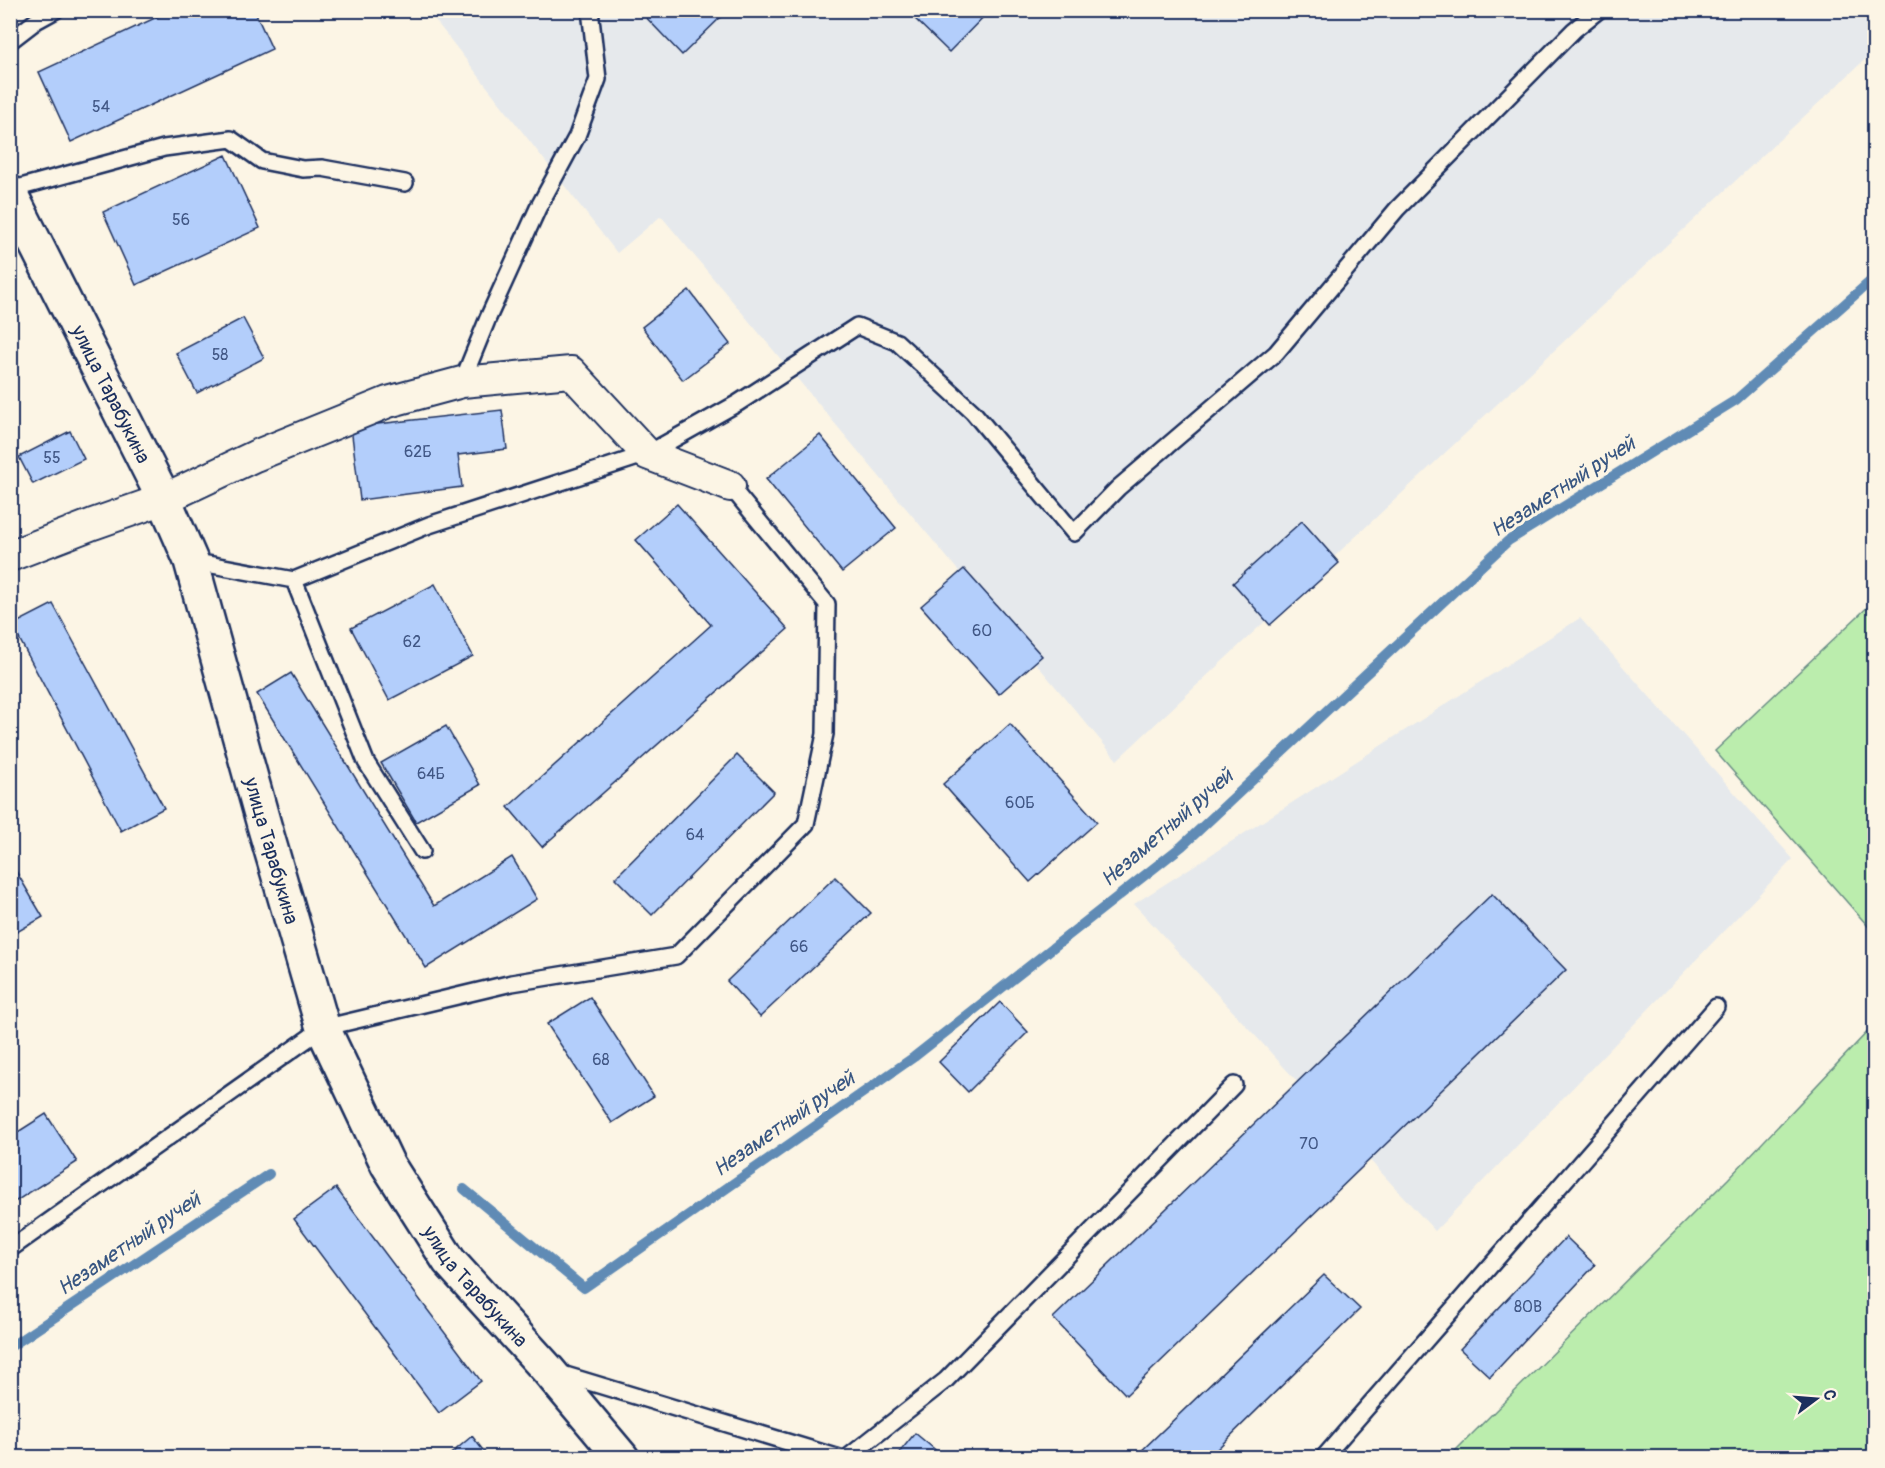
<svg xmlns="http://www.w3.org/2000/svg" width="1885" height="1468" font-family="Pangolin,sans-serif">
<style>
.built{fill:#e6e9ec}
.green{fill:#bbedad;stroke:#6b8e86;stroke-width:1.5}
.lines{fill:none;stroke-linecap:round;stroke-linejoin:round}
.stream{stroke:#618bb5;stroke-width:10}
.building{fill:#b3cefb;stroke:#1b2f5e;stroke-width:1.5}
.lane-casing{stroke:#1b2f5e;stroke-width:20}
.street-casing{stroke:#1b2f5e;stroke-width:34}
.secondary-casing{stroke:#1b2f5e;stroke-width:38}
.lane{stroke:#fcf5e5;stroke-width:15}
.street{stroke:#fcf5e5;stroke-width:30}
.secondary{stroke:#fcf5e5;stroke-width:33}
.labels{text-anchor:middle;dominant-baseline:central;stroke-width:6;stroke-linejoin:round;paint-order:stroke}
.number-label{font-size:16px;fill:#415785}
.street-label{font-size:20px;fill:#1b2f5e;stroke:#fcf5e5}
.water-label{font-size:21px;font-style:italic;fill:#385682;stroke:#fcf5e5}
</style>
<rect width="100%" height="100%" fill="#fcf5e5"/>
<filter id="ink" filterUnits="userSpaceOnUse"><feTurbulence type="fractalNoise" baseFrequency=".0167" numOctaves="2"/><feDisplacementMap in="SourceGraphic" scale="12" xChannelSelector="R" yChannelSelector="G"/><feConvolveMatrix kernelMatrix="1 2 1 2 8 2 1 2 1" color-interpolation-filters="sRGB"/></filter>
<g filter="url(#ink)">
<path class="built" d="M1874,10v41l-757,709 -456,-544 -44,37 -189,-242z
M1580,618l213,241 -358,372 -301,-327z"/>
<path class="green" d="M1874,601v332l-159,-182z
M1874,1025v432h-425l279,-278z"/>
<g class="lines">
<path class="stream" d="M464,1189l120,99 330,-231 268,-211 326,-305 228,-141 138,-122
M10,1347l259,-173"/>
</g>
<path class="building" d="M172,10h82l18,39 -201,93 -32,-70z
M639,10h89l-46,45z
M915,10h75l-41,42 -38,-37z
M226,155l34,73 -124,57 -33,-73z
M689,290l41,54 -47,36 -41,-53z
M243,318l21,40 -67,35 -21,-40z
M502,410l5,39 -49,6 4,32 -102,13 -9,-73z
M70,431l14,28 -51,25 -14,-27z
M820,435l76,93 -54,44 -76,-93z
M677,504l111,125 -246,218 -34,-40 203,-182 -75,-85z
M1302,521l37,42 -69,62 -37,-42z
M964,569l78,87 -43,38 -78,-88z
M435,584l38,72 -84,44 -38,-72z
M53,604l111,204 -43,23 -109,-206z
M291,673l143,233 78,-49 25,42 -111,69 -169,-274z
M1010,724l87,98 -67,60 -87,-98z
M446,726l34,59 -64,37 -35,-59z
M737,755l37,37 -122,123 -37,-37z
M10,861l33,56 -33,19z
M835,877l36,36 -111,104 -33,-36z
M1492,894l74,76 -440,425 -73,-77z
M590,997l64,99 -42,27 -65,-99z
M1000,1002l28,30 -60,60 -29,-30z
M46,1114l31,48 -67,43v-68z
M336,1188l145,193 -42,32 -145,-194z
M1566,1237l29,28 -105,112 -30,-28z
M1324,1275l36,34 -152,149h-74z
M915,1433l30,25h-50z
M472,1436l17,22h-43z"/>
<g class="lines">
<defs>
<path id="lane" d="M10,41l26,-20 20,-11
M10,190l154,-42 67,-9 31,22 41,8 19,-1 83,15
M462,382l26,-64 50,-110 39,-72 21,-57 -8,-69
M191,561l103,19 72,182 56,89
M294,580l135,-55 218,-71 91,-51 119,-77 40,16 76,70 101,121 44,-45 158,-135 121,-144 177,-179 25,-20
M10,1249l313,-221 189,-45 164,-27 130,-132 19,-90 2,-130 -97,-118
M559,1373l281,85
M847,1458l99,-78 288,-295
M1323,1458l393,-451"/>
<path id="street" d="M10,556l83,-32 71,-25 91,-43 133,-54 74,-20 109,-10 76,82 83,32"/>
<g id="secondary">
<path id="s1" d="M10,193l154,306 27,62 73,264 59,203 65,137 61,96 99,109 74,88"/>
</g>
</defs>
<use href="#lane" class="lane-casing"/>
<use href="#street" class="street-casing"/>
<use href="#secondary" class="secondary-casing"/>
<use href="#lane" class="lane"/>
<use href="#street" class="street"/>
<use href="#secondary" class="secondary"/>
</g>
</g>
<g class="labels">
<g class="number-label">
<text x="101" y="107">54</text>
<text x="181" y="220">56</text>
<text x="220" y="355">58</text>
<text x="418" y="452">62Б</text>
<text x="52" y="458">55</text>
<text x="982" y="631">60</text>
<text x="412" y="642">62</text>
<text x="431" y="774">64Б</text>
<text x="1020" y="803">60Б</text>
<text x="695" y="835">64</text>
<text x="799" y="947">66</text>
<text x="601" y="1060">68</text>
<text x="1309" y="1144">70</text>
<text x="1528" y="1307">80В</text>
</g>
<g class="street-label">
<text stroke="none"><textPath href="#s1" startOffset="225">улица Тарабукина</textPath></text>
<text stroke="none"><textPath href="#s1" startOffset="711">улица Тарабукина</textPath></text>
<text stroke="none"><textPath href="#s1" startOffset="1197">улица Тарабукина</textPath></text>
</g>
<g class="water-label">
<text transform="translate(1563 487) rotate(-33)">Незаметный ручей</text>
<text transform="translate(1167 828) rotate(-41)">Незаметный ручей</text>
<text transform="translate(784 1124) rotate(-35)">Незаметный ручей</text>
<text transform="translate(129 1244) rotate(-34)">Незаметный ручей</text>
</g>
</g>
<rect width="1885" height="1468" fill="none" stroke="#fcf5e5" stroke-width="36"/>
<rect x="18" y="18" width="1849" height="1432" fill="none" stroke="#1b2f5e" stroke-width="2" filter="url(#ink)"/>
<g transform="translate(1816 1399) rotate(74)" stroke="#fcf5e5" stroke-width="4.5" paint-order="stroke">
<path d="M0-4.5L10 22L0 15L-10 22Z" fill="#1b2f5e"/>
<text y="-9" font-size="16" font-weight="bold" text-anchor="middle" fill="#1b2f5e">С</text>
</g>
</svg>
